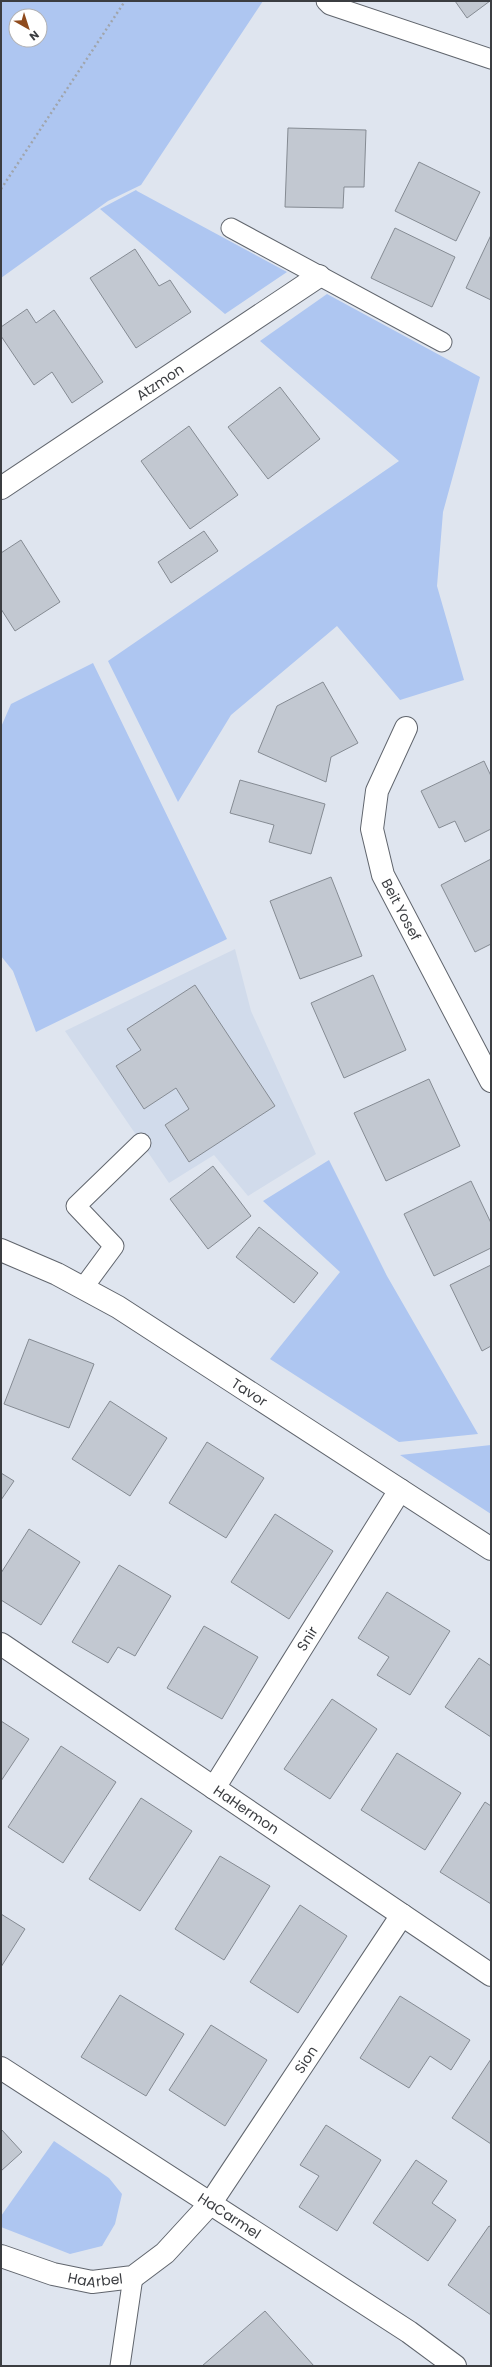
<svg xmlns="http://www.w3.org/2000/svg" width="492" height="2367" font-family="Poppins,sans-serif">
<style>
.built{fill:#d1dbeb}
.green{fill:#aec6f1;fill-rule:evenodd}
.building{fill:#c2c8d1;stroke:#858b93}
.lines{fill:none;stroke-linecap:round;stroke-linejoin:round}
.lane-casing{stroke:#60656d;stroke-width:21}
.street-casing{stroke:#60656d;stroke-width:24}
.secondary-casing{stroke:#60656d;stroke-width:24}
.path{stroke:#a0a5ac;stroke-width:2.5;stroke-dasharray:2 3;stroke-linecap:butt}
.lane{stroke:#fff;stroke-width:19}
.street{stroke:#fff;stroke-width:22}
.secondary{stroke:#fff;stroke-width:22}
.labels{text-anchor:middle;dominant-baseline:central;stroke-width:3.5;stroke-linejoin:round;paint-order:stroke}
.street-label{font-size:14px;fill:#3b3d41;stroke:#fff}
</style>
<rect width="100%" height="100%" fill="#dfe5ef"/>
<path class="built" d="M235,949l16,62 65,143 -68,42 -34,-41 -45,28 -104,-152z"/>
<path class="green" d="M1,1h262l-122,184 -33,16 -107,77zM16,16h24v24h-24z
M136,190l1,1 150,81 -62,42 -125,-105z
M327,294l153,83 -37,135 -6,74 27,94 -64,20 -63,-74 -106,89 -53,87 -70,-141 291,-200 -139,-120z
M93,663l134,276 -191,93 -23,-61 -12,-15v-229l10,-23z
M329,1160l58,116 91,158 -79,8 -129,-83 70,-87 -77,-71z
M491,1445v69l-91,-59z
M54,2141l55,37 13,16 -7,30 -13,22 -32,8 -69,-27v-11z"/>
<path class="building" d="M455,1h35l-23,17z
M288,128l78,2 -2,57h-20l-1,21 -58,-1z
M419,162l61,30 -24,49 -61,-30z
M395,228l60,29 -23,50 -61,-29z
M491,235v65l-25,-12z
M135,249l24,37 11,-6 21,32 -55,36 -46,-70z
M27,309l9,14 18,-13 49,72 -31,21 -20,-31 -18,13 -33,-49v-9z
M280,387l40,52 -52,40 -40,-52z
M189,426l49,69 -48,34 -49,-68z
M204,531l14,20 -47,32 -13,-21z
M21,540l39,62 -45,29 -14,-22v-56z
M323,682l35,61 -27,14 -5,25 -68,-30 19,-46z
M484,761l7,15v53l-26,13 -10,-21 -16,7 -18,-37z
M240,780l85,24 -14,50 -42,-12 5,-17 -44,-12z
M491,859v85l-16,8 -34,-67z
M331,877l31,79 -62,23 -30,-78z
M373,975l33,75 -62,28 -33,-75z
M195,985l80,121 -86,56 -24,-37 24,-16 -13,-21 -32,21 -28,-43 25,-16 -14,-21z
M429,1079l31,67 -74,35 -32,-68z
M213,1166l38,50 -43,33 -38,-50z
M471,1181l20,42v25l-57,28 -30,-62z
M259,1227l59,46 -24,30 -58,-46z
M491,1265v81l-9,5 -32,-66z
M29,1339l65,25 -25,64 -65,-24z
M110,1401l57,37 -37,58 -58,-37z
M207,1442l57,36 -38,60 -57,-35z
M1,1473l13,8 -13,19z
M275,1514l58,37 -44,68 -58,-37z
M29,1529l51,33 -39,63 -40,-25v-27z
M119,1565l52,31 -36,60 -17,-9 -10,16 -36,-21z
M387,1592l63,39 -40,64 -33,-20 12,-18 -31,-19z
M204,1626l54,31 -36,62 -55,-31z
M479,1658l12,8v71l-46,-30z
M332,1699l45,30 -47,70 -46,-30z
M1,1721l28,18 -28,42z
M61,1746l55,36 -53,81 -55,-36z
M397,1753l64,40 -36,57 -64,-40z
M141,1798l51,33 -52,80 -51,-32z
M485,1802l6,4v98l-51,-32z
M220,1856l50,30 -46,74 -49,-31z
M300,1905l47,31 -49,77 -48,-31z
M1,1914l24,15 -24,38z
M120,1995l64,39 -38,62 -65,-39z
M400,1996l70,44 -19,30 -21,-14 -21,32 -49,-30z
M211,2025l56,35 -42,66 -56,-36z
M491,2059v85l-39,-26z
M326,2125l55,35 -44,71 -38,-24 20,-31 -19,-11z
M1,2129l21,23 -21,19z
M416,2160l31,21 -15,22 24,17 -28,41 -55,-38z
M489,2226l2,1v88l-43,-30z
M265,2311l49,55h-112z"/>
<g class="lines">
<defs>
<path id="lane" d="M326,1l4,4 161,54
M231,228l211,114
M83,1288l31,-42 -38,-40 65,-63
M120,2366l13,-89"/>
<g id="street">
<path id="s1" d="M1,488l318,-212"/>
<path id="s2" d="M406,728l-29,63 -5,38 11,46 108,206"/>
<path id="s3" d="M1,1644l490,331"/>
<path id="s4" d="M214,1788l186,-298"/>
<path id="s5" d="M1,2256l52,18 39,8 41,-5 32,-24 45,-49 192,-289"/>
</g>
<g id="secondary">
<path id="s6" d="M1,1250l56,24 61,33 373,242"/>
<path id="s7" d="M1,2068l408,264 46,34"/>
</g>
</defs>
<use href="#lane" class="lane-casing"/>
<use href="#street" class="street-casing"/>
<use href="#secondary" class="secondary-casing"/>
<path class="path" d="M1,189l124,-188"/>
<use href="#lane" class="lane"/>
<use href="#street" class="street"/>
<use href="#secondary" class="secondary"/>
</g>
<g class="labels">
<g class="street-label">
<text stroke="none"><textPath href="#s1" startOffset="191">Atzmon</textPath></text>
<text stroke="none"><textPath href="#s2" startOffset="194">Beit Yosef</textPath></text>
<text stroke="none"><textPath href="#s6" startOffset="287">Tavor</textPath></text>
<text stroke="none"><textPath href="#s4" startOffset="176">Snir</textPath></text>
<text stroke="none"><textPath href="#s3" startOffset="296">HaHermon</textPath></text>
<text stroke="none"><textPath href="#s5" startOffset="416">Sion</textPath></text>
<text stroke="none"><textPath href="#s7" startOffset="272">HaCarmel</textPath></text>
<text stroke="none"><textPath href="#s5" startOffset="98">HaArbel</textPath></text>
</g>
</g>
<rect width="492" height="2367" fill="none" stroke="#3b3d41" stroke-width="4"/>
<g transform="translate(28 28) rotate(141)"><circle r="19" fill="#ffffff" stroke="#b1b1b3"/>
<path d="M0-3L7 15L0 10L-7 15Z" fill="#8f4b1d"/>
<text y="-6" font-size="11" font-weight="bold" text-anchor="middle" fill="#3b3d41">N</text>
</g>
</svg>
